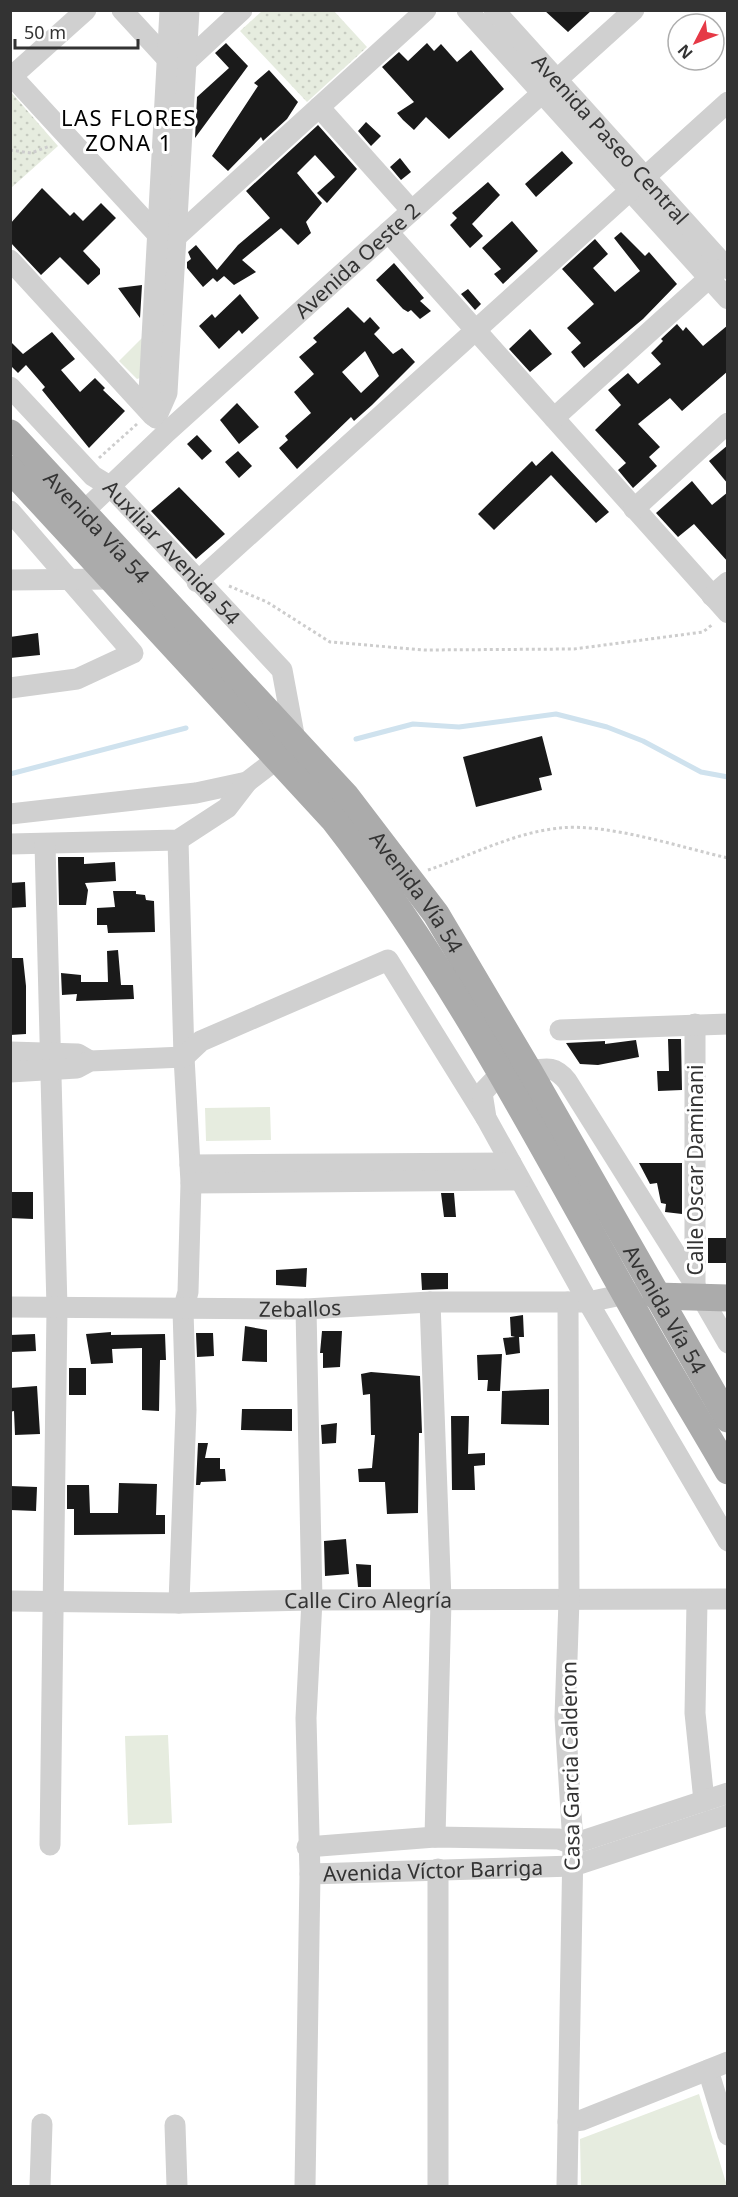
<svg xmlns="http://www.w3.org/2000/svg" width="738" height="2197" font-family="'Noto Sans',sans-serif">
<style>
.grass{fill:#e6ecdf}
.park{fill:url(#park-dots)}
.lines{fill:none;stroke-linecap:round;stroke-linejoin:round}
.stream{stroke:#cfe2ee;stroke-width:5}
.building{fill:#1a1a1a;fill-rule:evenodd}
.path{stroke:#cdcdcd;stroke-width:3;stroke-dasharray:3 3;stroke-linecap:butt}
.minor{stroke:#d0d0d0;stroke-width:21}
.major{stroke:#ababab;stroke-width:27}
.labels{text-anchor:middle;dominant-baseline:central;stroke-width:6;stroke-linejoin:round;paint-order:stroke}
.street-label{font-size:21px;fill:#333;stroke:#fff}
.neighbourhood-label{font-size:22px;letter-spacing:1.5px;fill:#000;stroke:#fff}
</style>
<defs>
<pattern id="park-dots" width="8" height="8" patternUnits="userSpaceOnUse" patternTransform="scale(1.5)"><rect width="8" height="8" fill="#e6ecdf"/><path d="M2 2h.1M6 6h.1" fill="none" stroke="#c6cbc0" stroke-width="1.8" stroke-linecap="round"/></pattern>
</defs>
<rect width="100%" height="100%" fill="#fff"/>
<path class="grass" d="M143,337l-3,41 -3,1 -18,-18z
M270,1107l1,33 -65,1 -1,-33z
M168,1735l4,88 -44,2 -3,-89z
M699,2094l28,92h-146l-1,-47z"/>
<path class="park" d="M262,11h72l33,36 -60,55 -67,-71z
M11,92l47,54 -47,42h-1z"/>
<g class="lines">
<path class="stream" d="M356,739l57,-15 46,3 97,-13 51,13 36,14 58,31 27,5
M10,774l176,-46"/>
</g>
<path class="building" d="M544,10h48l-24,22z
M226,43l22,23 -53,72 2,-41 32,-29 -14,-15z
M427,43l7,8 7,-7 16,18 14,-12 33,39 -55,50 -23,-22 -12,13 -11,-10 -6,-7 17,-11 -32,-35 17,-15 9,9z
M269,70l29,32 -11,17 -24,22 -2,-4 -33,34 -16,-15 46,-70 -4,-3z
M366,122l15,14 -10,10 -13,-15z
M318,125l39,44 -30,34 -10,-10 18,-16 -20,-22 -18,18 25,30 -16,19 5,11 -13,12 -17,-17 -39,32 14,12 -22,13 -10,-9 -7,6 -4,-4 -10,9 -16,-19v-6l4,-3 -3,-7 8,-7 21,25 21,-25 32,-27 -24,-27z
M562,151l11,12 -37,34 -11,-13z
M400,158l11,14 -10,8 -11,-13z
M488,182l12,13 -28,29 11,12 -13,12 -20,-23 7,-7 -5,-5z
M42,188l28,28 4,-4 9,9 18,-18 15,15 -33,33 17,18v5l-12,11 -28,-28 -19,18 -31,-33v-18z
M512,221l26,30 -35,33 -9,-10 7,-5 -19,-21z
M621,232l24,24 4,-4 28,32 -34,35 -59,49 -13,-16 10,-9 -14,-15 27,-24 -32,-35 33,-30 13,15 -15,14 22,24 25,-21 -26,-33z
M394,263l30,35 -4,3 11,10 -11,8 -9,-9 -3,2 -5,-3 -27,-29z
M142,285l-2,33 -22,-30z
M468,289l13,15 -6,6 -14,-16z
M240,294l19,24 -17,16 -3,-4 -20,19 -20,-23 13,-12 3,4z
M348,307l16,16 6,-6 10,11 -6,6 19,20 9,-6 13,14 -43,43 -18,16 -3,-4 -54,52 -18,-21 9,-8 -3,-4 26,-23 -17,-21 20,-18 -15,-17 18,-15 -4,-4zM365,351l14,25 -18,17 -19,-21z
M677,324l6,7 3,-4 17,19 25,-21v46l-46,40 -12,-13 -32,26 22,23 -11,10 8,9 -24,22 -15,-18 8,-7 -31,-33 26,-25 -13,-15 20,-17 10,11 23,-20 -10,-11 12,-12 -2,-2z
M530,329l22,25 -22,18 -21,-23z
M52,332l23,27 -14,11 19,22 15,-14 10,10 -2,2 22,21 -36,37 -47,-58 3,-3 -19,-22 -8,8 -8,-8v-24l13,13z
M237,403l22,24 -20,17 -19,-24z
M197,435l15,16 -10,9 -15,-16z
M728,445v39l-19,-23z
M238,451l14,15 -13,12 -14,-16z
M552,451l57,61 -13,11 -45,-48 -57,55 -16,-16 54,-53 4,5z
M692,481l20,24 16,-13v70l-34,-38 -16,13 -22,-24z
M179,487l46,47 -29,25 -45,-48z
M38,633l2,22 -30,3v-21z
M542,736l10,39 -13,3 3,12 -66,17 -13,-50z
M58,857h26v7l31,-2 1,19 -31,2 3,7 -2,15h-27z
M25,882l1,25 -16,1v-25z
M113,891h23v3l9,1 1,5 8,1 1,31 -47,1 -1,-8h-10v-17l18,-1z
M118,950l3,35h12l1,14 -58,2 1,-7 -15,1 -1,-22 20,2v7h27l-1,-31z
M10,958h13l3,28v48l-16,1z
M668,1039h13l1,51 -24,1 -1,-20h12z
M636,1040l3,17 -41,8 -18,-1 -14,-21 39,-2v3z
M639,1163h43v51l-17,-2 1,-8 -5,-1 -4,-20 -7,1z
M10,1192h23v27l-23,-1z
M441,1193h13l2,24h-12z
M708,1238h20v25h-20z
M307,1268l-1,19 -30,-2v-15z
M421,1273h27v16l-26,1z
M523,1315l1,22h-5l1,16 -14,2 -3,-17 12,-1 -4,-1 -1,-19z
M245,1326l22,4v32l-25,-1z
M322,1331h20l-2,36 -17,1v-15h-3z
M111,1332v3l54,-1 1,26h-6l-1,51 -17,-1v-62l-30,1 1,14 -22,1 -5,-30z
M196,1333h17l1,23 -17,1z
M35,1334l1,17 -25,1 -1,-17z
M502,1354l-2,37h-13l1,-11h-10l-1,-25z
M69,1368h17v27h-17z
M371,1372l49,4 2,57h-3l-1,80 -31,1 -2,-32h-26l-1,-13 14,-1 3,-33h-4l-1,-41 -7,1 -2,-21z
M37,1386l3,48 -25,1 -1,-24 -4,1v-24z
M549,1389v36l-48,-1 1,-33z
M242,1409h50v22l-51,-1z
M451,1416h18l-1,38 17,-1v12l-11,1 1,24h-23z
M337,1423l-1,20 -14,1 -1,-19z
M198,1443h10l-3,15h15v11h5l1,12 -25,1 -1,3h-4z
M119,1483l38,1 -1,31h9v19l-91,1v-26h-7v-24h22l1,28h28z
M10,1486l27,1 -1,24 -26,-1z
M346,1539l3,35 -24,2 -1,-35z
M356,1564l15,1v22h-13z"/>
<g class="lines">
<path class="path" d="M10,150l21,3 19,-7
M99,458l38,-34
M229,586l38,16 63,40 95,8 149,-1 129,-17 10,-8
M428,870c42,-14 87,-38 132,-42 48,-5 119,19 168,30"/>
<g class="minor">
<path d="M122,10l46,50 18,2 56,-52"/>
<path d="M467,10l261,289"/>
<path id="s1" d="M494,10l234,259"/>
<path d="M19,70l67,-60"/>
<path d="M10,74l148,161 17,3 251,-228"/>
<path d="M319,107l93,104"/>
<path d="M388,232l340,381"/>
<path d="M10,260l143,156"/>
<path id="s2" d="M10,387l83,89 18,11 171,183 13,70"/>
<path d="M156,418l11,-25 22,-383"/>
<path d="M156,418l-7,-26 21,-382"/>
<path d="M554,418l164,-148"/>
<path d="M634,509l94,-86"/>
<path d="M10,511l123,142 -56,26 -67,9"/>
<path id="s3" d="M83,512l84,-80 467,-422"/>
<path d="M10,580l102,-1"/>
<path d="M197,582l531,-480"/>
<path d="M712,596l16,-14"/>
<path d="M10,814l186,-21 51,-11 30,-23"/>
<path d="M178,840l6,217 7,126 -3,109 -5,18 3,100 -7,193"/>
<path d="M10,844l168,-4 49,-32 20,-26"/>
<path d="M45,844l12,464 -7,537"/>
<path d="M695,1024v262l33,57"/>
<path d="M560,1030l168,-6"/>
<path d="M10,1052l68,2 12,7"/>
<path d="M529,1071c18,-3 26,-5 38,10l128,204"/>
<path d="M10,1072l67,-4 13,-7 94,-4 17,-16 187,-81 98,158"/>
<path d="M501,1073l-19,20 4,25 102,184 140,239"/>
<path d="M190,1165l321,-2"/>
<path d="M191,1183l328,-3"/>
<path d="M430,1302l11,298 -6,237"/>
<path id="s4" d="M10,1307l296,2 124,-7h158l38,-8h13"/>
<path id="s5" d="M10,1601l169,2 133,-3 416,-1"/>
<path d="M697,1601l-2,112 9,88"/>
<path d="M307,1847l128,-10 124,2 14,5 155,-51"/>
<path id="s6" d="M310,1874l263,-8 155,-51"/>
<path d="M708,2070l20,65"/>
<path d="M568,2122l14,-2 146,-58"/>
<path d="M175,2125l2,61"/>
<path d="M40,2186l2,-62"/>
<path d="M305,2186l5,-312 -4,-156 6,-118 -6,-291"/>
<path d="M438,2186v-317"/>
<path d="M567,2186l6,-342 -8,-127 4,-117 -1,-298"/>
</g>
<g class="major">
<path id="s7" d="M10,433l336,363 90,118 93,157 199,348"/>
<path d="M10,469l323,350c125,160 216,342 317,519 25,44 52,88 78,133"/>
<path d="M656,1296l72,2"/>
</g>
</g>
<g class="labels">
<g class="street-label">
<text stroke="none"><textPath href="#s1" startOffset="174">Avenida Paseo Central</textPath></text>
<text stroke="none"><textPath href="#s3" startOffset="372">Avenida Oeste 2</textPath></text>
<text stroke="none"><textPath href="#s7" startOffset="128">Avenida Vía 54</textPath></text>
<text stroke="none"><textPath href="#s2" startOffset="232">Auxiliar Avenida 54</textPath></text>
<text stroke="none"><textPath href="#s7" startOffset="614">Avenida Vía 54</textPath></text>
<text transform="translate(695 1170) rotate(-90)">Calle Oscar Daminani</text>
<text stroke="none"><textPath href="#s4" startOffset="290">Zeballos</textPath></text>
<text stroke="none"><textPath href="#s7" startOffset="1100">Avenida Vía 54</textPath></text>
<text stroke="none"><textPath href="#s5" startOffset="358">Calle Ciro Alegría</textPath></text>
<text transform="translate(570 1766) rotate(-91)">Casa Garcia Calderon</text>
<text stroke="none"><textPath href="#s6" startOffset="123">Avenida Víctor Barriga</textPath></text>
</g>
<g class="neighbourhood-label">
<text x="129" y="117">LAS FLORES<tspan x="129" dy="25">ZONA 1</tspan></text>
</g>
</g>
<rect width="738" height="2197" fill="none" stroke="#333333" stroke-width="24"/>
<g transform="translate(696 42) rotate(228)"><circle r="28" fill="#ffffff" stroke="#adadad" stroke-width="1.5"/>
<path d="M0-4.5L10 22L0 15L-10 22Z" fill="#e63946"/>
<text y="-9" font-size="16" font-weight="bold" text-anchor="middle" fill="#333333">N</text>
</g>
<path d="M15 39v9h123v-9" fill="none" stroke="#333333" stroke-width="3"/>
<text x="24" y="39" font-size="18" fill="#333333" stroke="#ffffff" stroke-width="4.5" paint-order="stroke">50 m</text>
</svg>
